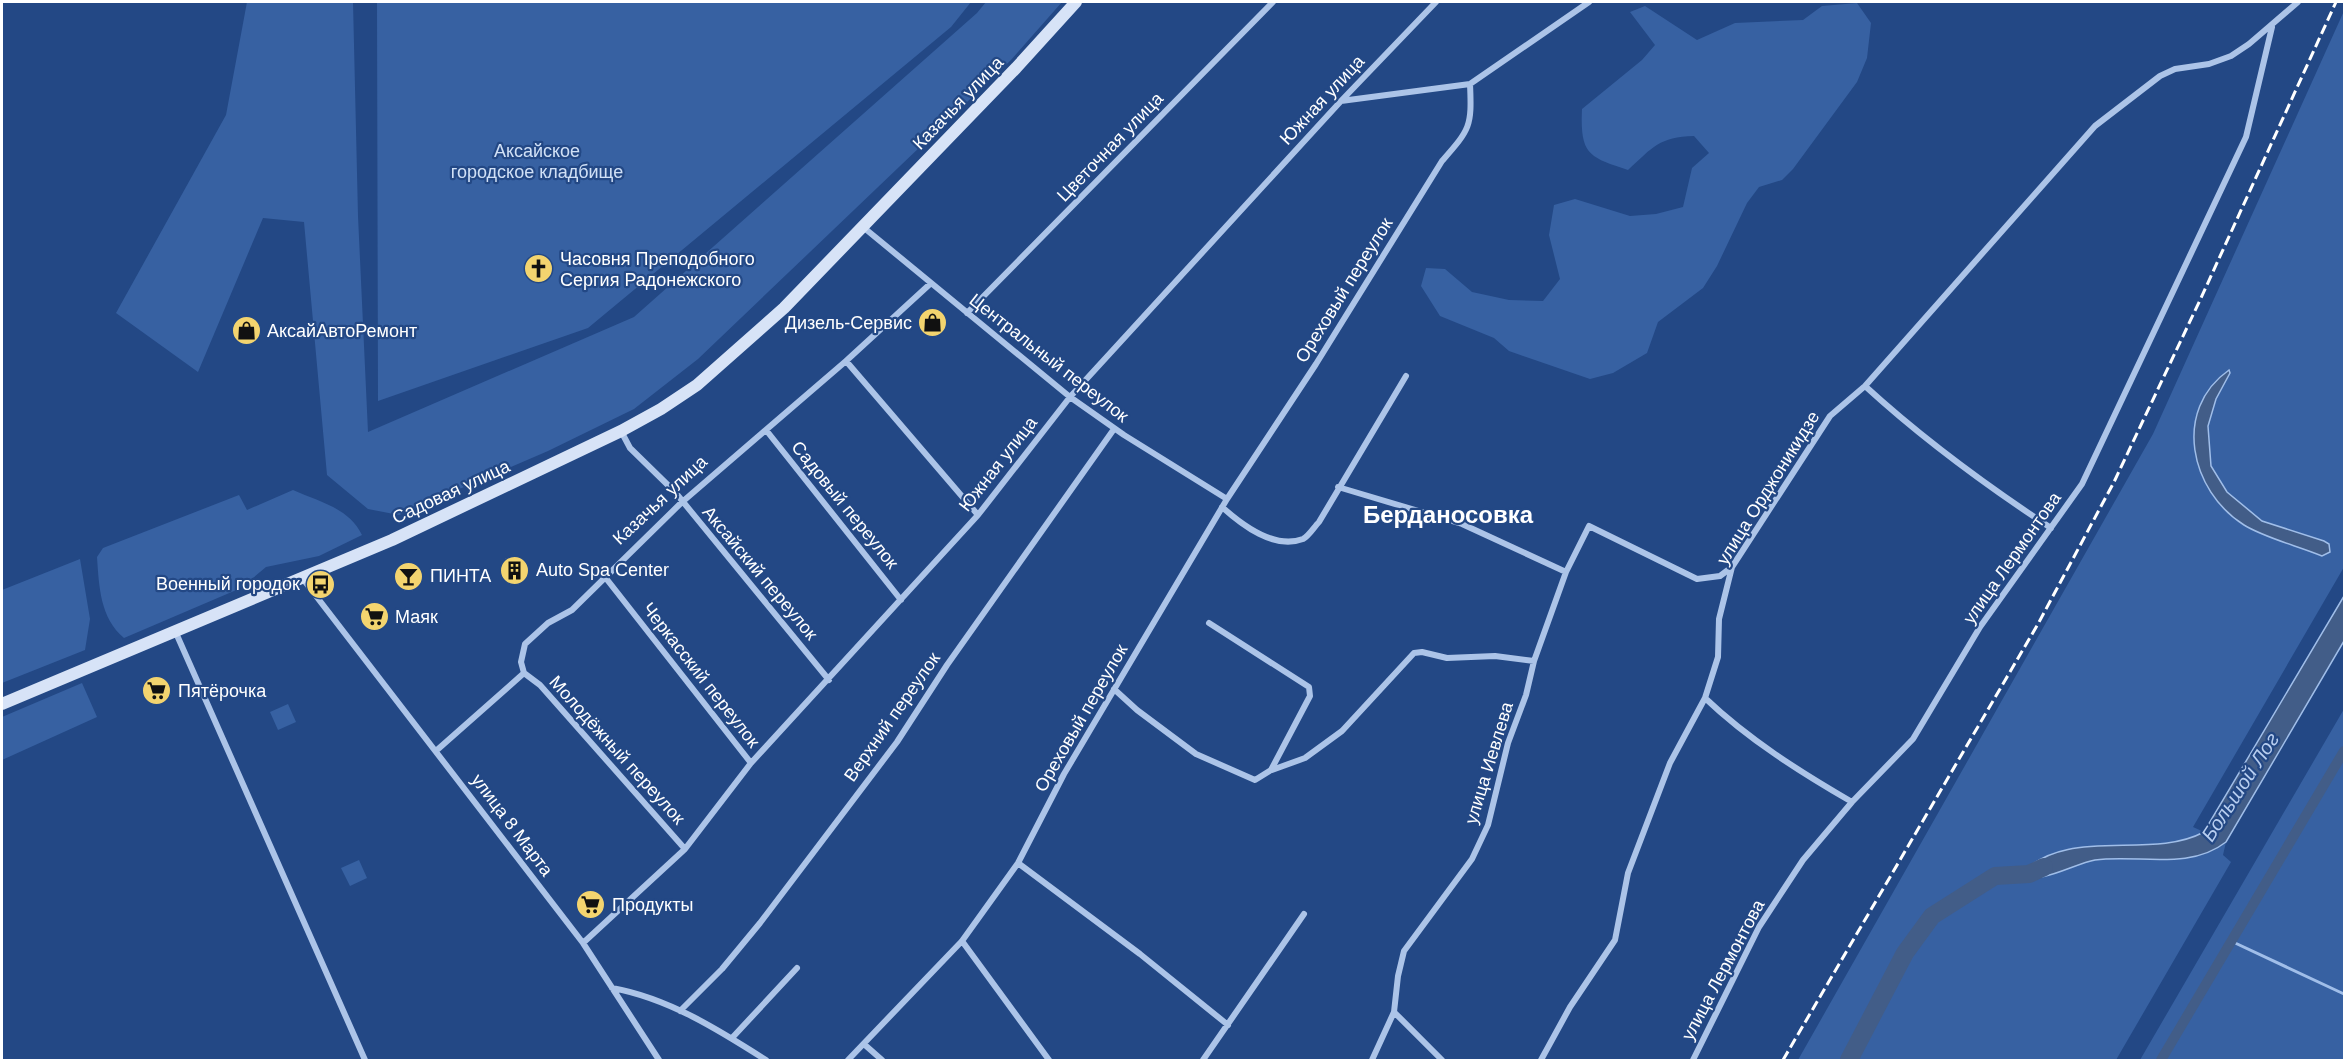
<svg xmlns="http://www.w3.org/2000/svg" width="2346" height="1062" font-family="Arial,sans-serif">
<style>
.green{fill:#3761a2}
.water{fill:#425d88;stroke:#a0bee9;stroke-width:1.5}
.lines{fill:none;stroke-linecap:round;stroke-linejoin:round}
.stream{stroke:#a0bee9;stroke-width:3}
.canal{stroke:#425d88;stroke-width:10}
.river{stroke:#425d88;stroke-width:18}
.minor{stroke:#acc4e8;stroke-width:6}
.secondary{stroke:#d7e3f7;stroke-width:12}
.rail{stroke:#fff;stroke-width:3;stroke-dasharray:10 4.5;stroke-linecap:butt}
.labels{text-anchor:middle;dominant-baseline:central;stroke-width:4.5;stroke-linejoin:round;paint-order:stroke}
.street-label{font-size:18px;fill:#fff;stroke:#234885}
.park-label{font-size:18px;fill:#d0e0f6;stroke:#234885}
.poi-label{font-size:18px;fill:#fff;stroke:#234885;text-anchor:start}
.water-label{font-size:20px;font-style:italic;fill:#b8cef0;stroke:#234885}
.district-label{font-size:24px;font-weight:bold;fill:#fff;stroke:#234885}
</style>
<rect width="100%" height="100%" fill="#234885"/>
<path class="green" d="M247,2h106l5,214 10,216 266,-115 343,-304 9,-11h76l-51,58 -313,299 -64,50 -86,42 -149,64 -31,-6 -41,-34 -23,-253 -41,-4 -65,154 -82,-59 110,-198z
M377,2h594l-20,25 -363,301 -210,73z
M1857,3l14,20 -4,35 -10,24 -64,87 -11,11 -23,7 -12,16 -30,63 -14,22 -45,34 -11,31 -34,20 -23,6 -81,-28 -15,-13 -54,-22 -19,-30 5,-18 19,1 27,23 37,8 34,1 17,-22 -11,-44 5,-30 21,-6 55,17 26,-2 27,-7 9,-39 17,-15 -15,-17c-35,1 -41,11 -66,34 -40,-13 -48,-16 -46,-61l60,-49 13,-15 -25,-33 15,-6 52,34 38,-17 68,-3 19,-14z
M2344,11v556l-151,260 33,15 -3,13 8,7 -115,198h-318l355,-626z
M293,490c27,12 56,18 69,45l-43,21 -53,11 -25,21 -117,50c-24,-20 -25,-52 -27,-81l6,-9 136,-53 8,15z
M80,559l10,60 -5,31 -83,33v-93z
M82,683l15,34 -95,43v-43z
M288,704l8,18 -18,8 -8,-18z
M2344,709v351h-204z
M359,860l8,18 -17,8 -9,-18z"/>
<path class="water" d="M2229,370l1,3 -14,26 -8,27 3,40 16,26 35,29 62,20 5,3 1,8 -8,4c-24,-10 -57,-18 -78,-31 -54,-34 -72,-115 -15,-155z
M2344,596v45l-118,201c-37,29 -88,12 -131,18 -22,4 -56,26 -74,14 47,-49 129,-13 183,-42z"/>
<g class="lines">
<path class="stream" d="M2233,942l111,52"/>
<path class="canal" d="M2161,1060l183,-309"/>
<path class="river" d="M1849,1060l56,-107 27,-37 63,-40 34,-2 15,-7"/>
<path class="minor" d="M1341,101l129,-17 119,-82
M863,227l207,170 54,38 103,64
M967,313l306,-311
M846,361l132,154
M1865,386c59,54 119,98 186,142
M766,430l135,170
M621,431l9,17 45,44 154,188
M1338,487l124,37 104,48
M1222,507c20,18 52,43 81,32 6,-3 11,-12 16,-17l87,-146
M605,577l146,186
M303,579l280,364 76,117
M176,633l189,427
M524,673l16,12 145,164
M1114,689l23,21 59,44 59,26 16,-10 39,-74 -1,-9 -100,-64
M1705,698c43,41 95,74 147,104
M437,750l87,-77 -3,-11 4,-18 23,-21 24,-13 109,-107 165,-142 84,-77
M1272,770l33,-12 37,-27 72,-78 8,-1 25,6 48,-2 39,5
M1018,863l122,91 88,71
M962,941l87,119
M583,943l102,-94 66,-86 227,-248 92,-118 271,-296 95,-99
M612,988c56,10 107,42 154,72
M680,1011l42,-42 38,-46 137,-181 50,-77 167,-236
M1394,1012l48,48
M732,1038l65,-70
M865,1045l17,15
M848,1060l114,-119 56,-78 46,-89 163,-275 89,-135 126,-203c28,-32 30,-34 28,-77
M1203,1060l101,-146
M1372,1060l22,-48 4,-36 6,-25 68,-92 16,-34 20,-82 18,-48 8,-34 32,-89 23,-46 108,53 23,-3 12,-9
M1541,1060l29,-53 45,-67 13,-67 42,-110 35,-65 13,-41 1,-38 13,-52 98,-151 35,-30 230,-260 65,-50 15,-7 34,-5 22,-8 18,-12 49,-42
M1693,1060l66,-133 44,-67 49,-58 61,-63 67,-112 102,-143 164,-347 26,-110"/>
<path class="secondary" d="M2,704l390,-164 229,-109 40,-22 36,-24 87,-77 232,-240 60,-66"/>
<path class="rail" d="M1783,1060l255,-436 76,-142 87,-184 135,-296"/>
</g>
<defs>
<symbol id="church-disc" viewBox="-11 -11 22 22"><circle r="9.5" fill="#f3d46f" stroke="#234885"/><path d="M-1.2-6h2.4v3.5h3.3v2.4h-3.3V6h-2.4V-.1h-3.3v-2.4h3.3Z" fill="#111"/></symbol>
<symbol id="shop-disc" viewBox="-11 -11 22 22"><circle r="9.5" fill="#f3d46f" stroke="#234885"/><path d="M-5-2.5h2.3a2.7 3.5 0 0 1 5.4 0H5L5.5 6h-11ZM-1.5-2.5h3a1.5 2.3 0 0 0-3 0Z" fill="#111"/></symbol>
<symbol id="building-disc" viewBox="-11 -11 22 22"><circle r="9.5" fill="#f3d46f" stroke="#234885"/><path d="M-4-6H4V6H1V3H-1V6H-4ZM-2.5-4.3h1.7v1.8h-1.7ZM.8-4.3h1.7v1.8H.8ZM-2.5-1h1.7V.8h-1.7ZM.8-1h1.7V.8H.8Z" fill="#111"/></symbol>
<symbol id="bar-disc" viewBox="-11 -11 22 22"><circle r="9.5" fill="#f3d46f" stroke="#234885"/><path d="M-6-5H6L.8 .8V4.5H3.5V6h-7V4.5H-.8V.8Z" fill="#111"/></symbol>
<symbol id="bus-disc" viewBox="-11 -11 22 22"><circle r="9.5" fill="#f3d46f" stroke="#234885"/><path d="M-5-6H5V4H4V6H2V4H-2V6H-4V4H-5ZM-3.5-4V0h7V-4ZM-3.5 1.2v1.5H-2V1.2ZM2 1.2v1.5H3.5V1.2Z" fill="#111"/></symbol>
<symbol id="supermarket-disc" viewBox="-11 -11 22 22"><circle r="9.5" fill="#f3d46f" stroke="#234885"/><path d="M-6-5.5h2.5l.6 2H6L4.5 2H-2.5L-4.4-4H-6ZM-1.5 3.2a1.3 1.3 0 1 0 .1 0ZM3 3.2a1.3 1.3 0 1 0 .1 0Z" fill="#111"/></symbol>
</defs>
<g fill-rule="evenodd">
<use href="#church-disc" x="522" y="252" width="33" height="33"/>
<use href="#shop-disc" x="916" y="306" width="33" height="33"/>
<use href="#shop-disc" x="230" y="314" width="33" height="33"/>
<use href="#building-disc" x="498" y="554" width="33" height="33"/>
<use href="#bar-disc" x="392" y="560" width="33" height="33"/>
<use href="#bus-disc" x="304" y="568" width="33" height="33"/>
<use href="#supermarket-disc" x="358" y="600" width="33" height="33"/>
<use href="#supermarket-disc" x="140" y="674" width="33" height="33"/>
<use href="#supermarket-disc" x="574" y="888" width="33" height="33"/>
</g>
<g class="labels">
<g class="street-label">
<text transform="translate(1322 100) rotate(-47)">Южная улица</text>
<text transform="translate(958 103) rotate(-46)">Казачья улица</text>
<text transform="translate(1110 147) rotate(-46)">Цветочная улица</text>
<text transform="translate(1344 290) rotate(-58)">Ореховый переулок</text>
<text transform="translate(1049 358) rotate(38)">Центральный переулок</text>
<text transform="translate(998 464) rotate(-52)">Южная улица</text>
<text transform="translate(1768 488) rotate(-58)">улица Орджоникидзе</text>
<text transform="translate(451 492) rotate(-25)">Садовая улица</text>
<text transform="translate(660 500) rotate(-43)">Казачья улица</text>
<text transform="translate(845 505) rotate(51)">Садовый переулок</text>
<text transform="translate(2012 558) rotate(-55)">улица Лермонтова</text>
<text transform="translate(760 573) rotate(50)">Аксайский переулок</text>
<text transform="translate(701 675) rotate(52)">Черкасский переулок</text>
<text transform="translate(892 717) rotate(-55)">Верхний переулок</text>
<text transform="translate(1081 718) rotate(-60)">Ореховый переулок</text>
<text transform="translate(617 750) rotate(48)">Молодёжный переулок</text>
<text transform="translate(1489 763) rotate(-73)">улица Иевлева</text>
<text transform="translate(512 825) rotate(53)">улица 8 Марта</text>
<text transform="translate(1723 970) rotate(-62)">улица Лермонтова</text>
</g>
<g class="park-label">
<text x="537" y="151">Аксайское<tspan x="537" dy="21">городское кладбище</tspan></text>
</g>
<g class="poi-label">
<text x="560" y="259">Часовня Преподобного<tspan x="560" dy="21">Сергия Радонежского</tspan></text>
<text x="912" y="323" text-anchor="end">Дизель-Сервис</text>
<text x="267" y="331">АксайАвтоРемонт</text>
<text x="536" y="570">Auto Spa Center</text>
<text x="430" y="576">ПИНТА</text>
<text x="300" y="584" text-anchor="end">Военный городок</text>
<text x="395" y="617">Маяк</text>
<text x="178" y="691">Пятёрочка</text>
<text x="612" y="905">Продукты</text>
</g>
<g class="water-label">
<text transform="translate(2240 787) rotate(-57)">Большой Лог</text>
</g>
<g class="district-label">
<text x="1448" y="514">Берданосовка</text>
</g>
</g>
<rect width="2346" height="1062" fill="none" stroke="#ffffff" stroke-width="6"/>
</svg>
